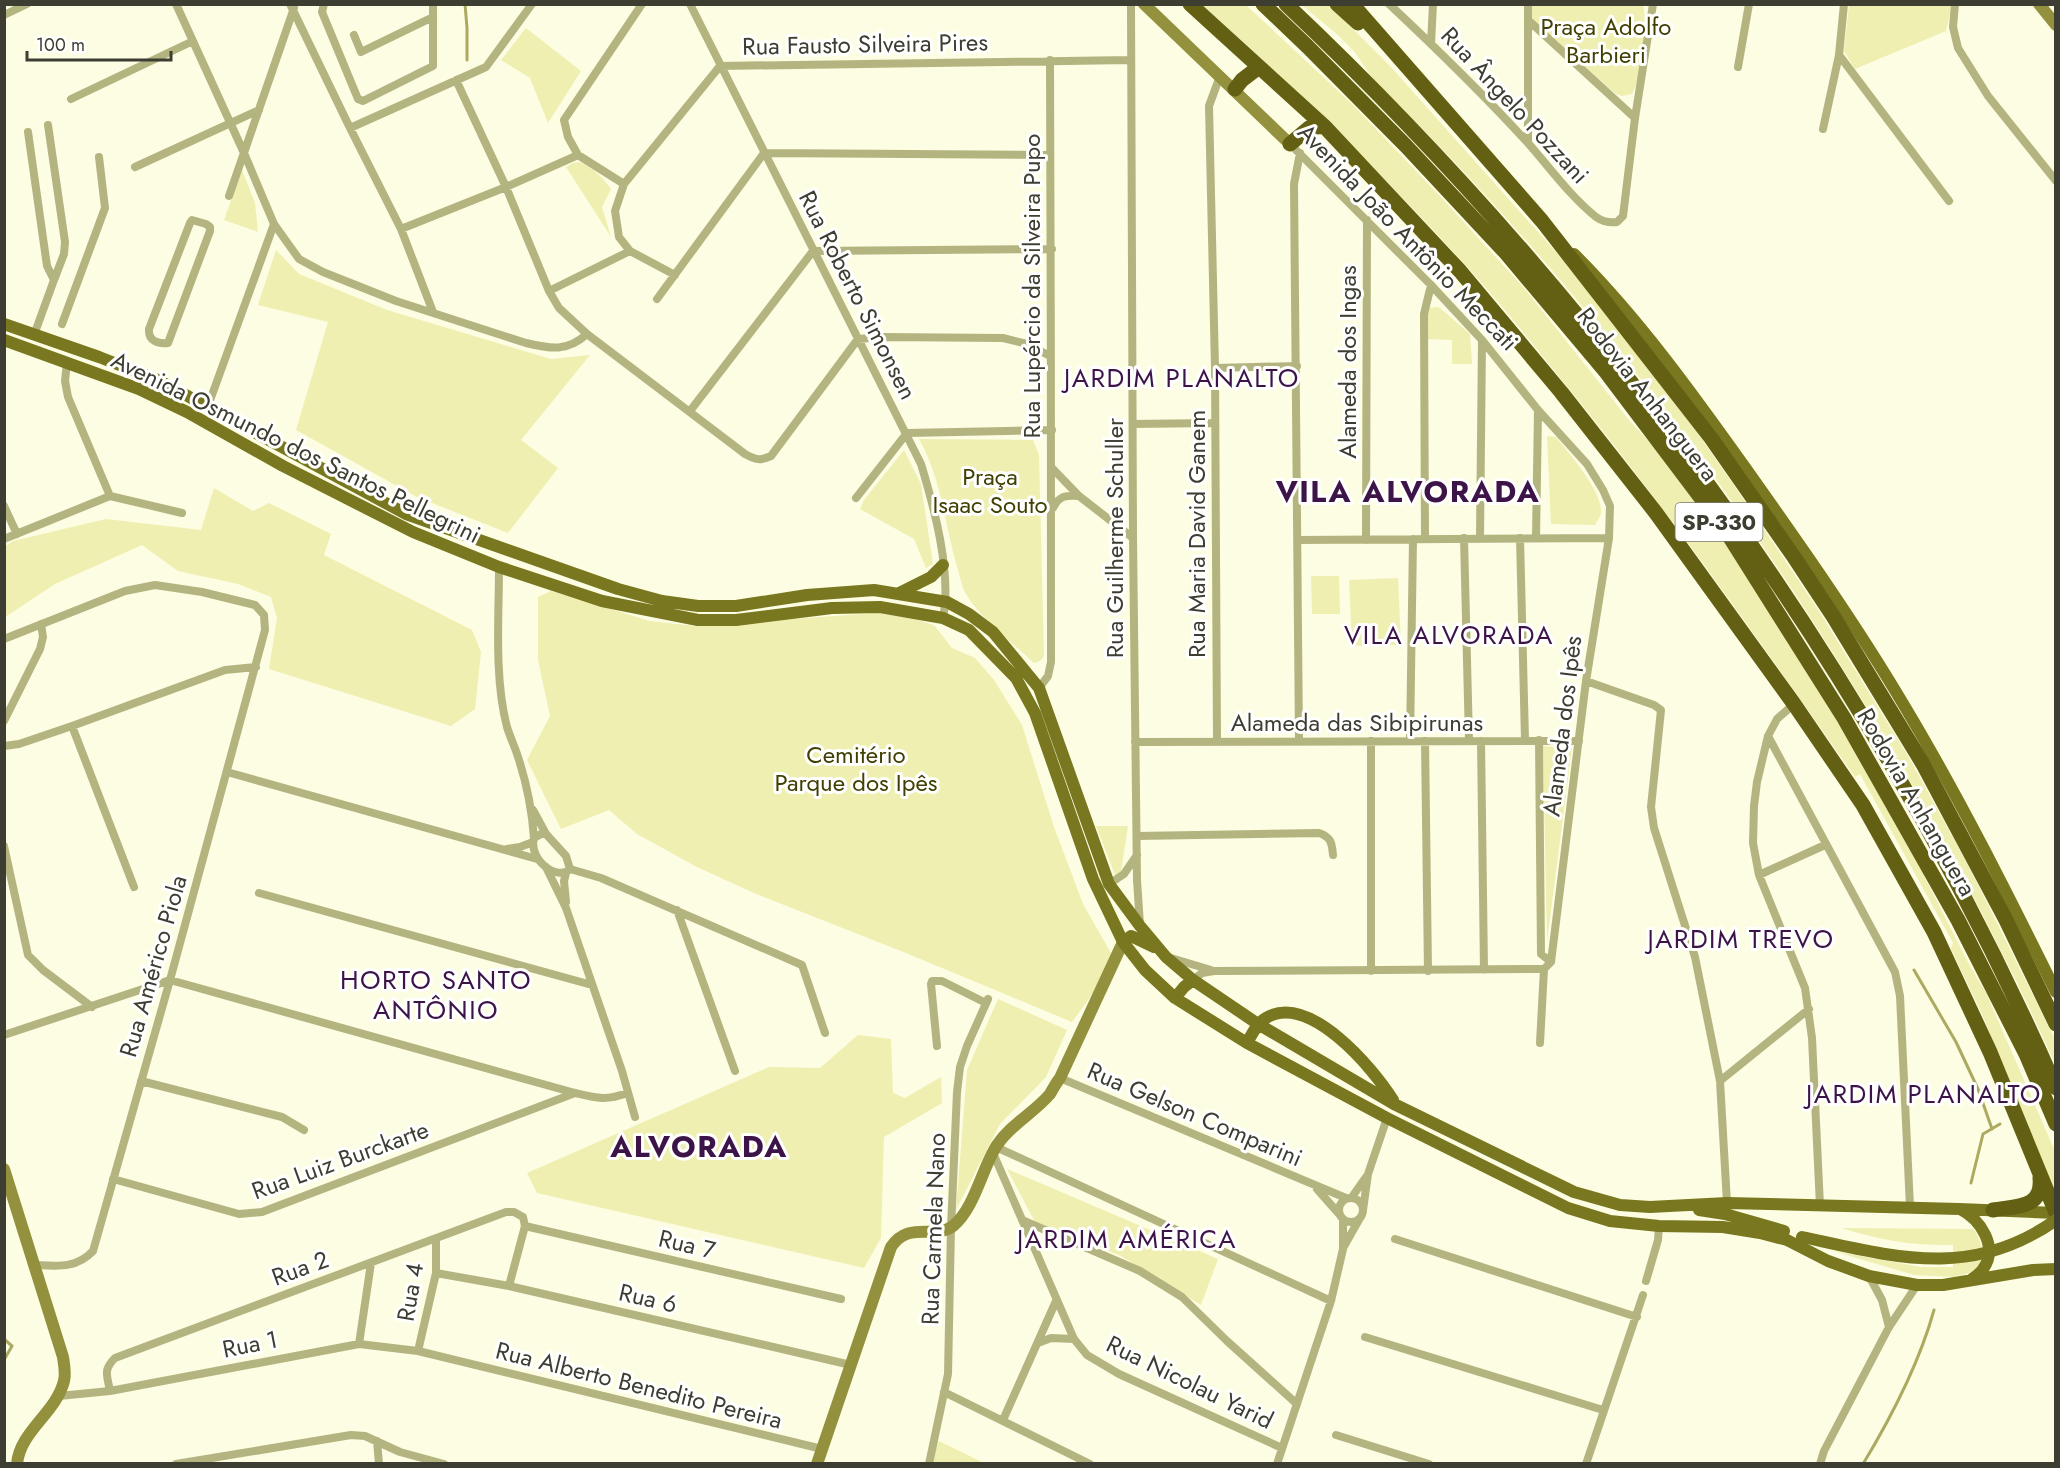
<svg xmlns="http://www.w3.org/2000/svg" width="2060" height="1468" font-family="Jost,sans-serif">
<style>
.green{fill:#efefb2}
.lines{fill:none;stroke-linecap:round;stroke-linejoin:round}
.stream{stroke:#abaa60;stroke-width:3}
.street{stroke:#b4b480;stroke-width:8}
.secondary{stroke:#93913d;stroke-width:12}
.primary{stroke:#79771f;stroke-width:12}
.highway{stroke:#636014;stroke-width:15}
.primary-bridge{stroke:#79771f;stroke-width:12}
.labels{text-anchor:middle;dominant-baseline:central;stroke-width:6;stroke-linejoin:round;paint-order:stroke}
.shield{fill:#fff;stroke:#777770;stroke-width:1.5}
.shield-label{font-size:22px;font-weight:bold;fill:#3d3d32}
.park-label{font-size:24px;fill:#413f02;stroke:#fff}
.street-label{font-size:24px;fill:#3d3d32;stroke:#fff}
.neighbourhood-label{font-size:26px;letter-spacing:1.5px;fill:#3c1448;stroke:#fff}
.district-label{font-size:30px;font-weight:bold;letter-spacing:1.5px;fill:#3c1448;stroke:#fff}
</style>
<rect width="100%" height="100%" fill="#fcfde2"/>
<path class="green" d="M1202,5h44l105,98 87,91 86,94 105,132 34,37 32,42 74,107 149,249 7,23 44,86 17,29 69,158v42l-73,-179 -31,-65 2,-6 -93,-169 -5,3c-95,-135 -189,-270 -294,-398 -30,-37 -59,-74 -91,-109 -85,-93 -174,-182 -268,-265z
M1302,5h27l61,61 182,204 120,155 57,82 70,104 89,145 59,107 87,174 1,27c-30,-68 -64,-134 -99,-200 -145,-270 -325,-523 -540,-742 -14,-14 -29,-28 -42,-42 -9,-10 -14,-23 -23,-32 -15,-16 -33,-29 -49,-43z
M1530,5h113c5,15 -2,75 -11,89l-10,2 -6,-2 -86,-75z
M1849,5h103l-6,26 -91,38 -11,-18z
M526,28l55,43 -33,52 -18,-45 -29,-18z
M579,162c14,5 23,15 32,27l-9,18 9,30 -45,-70 7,-4z
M242,170l13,33 3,29 -34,-12z
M276,250l23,24 88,36 164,49 39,-4 -69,85 37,28 -50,65 -91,-36 -121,-67 32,-108 -70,-17z
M1436,307l4,1 30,26 2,30h-20v-24l-25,-1v-26l2,-5z
M1547,436l9,1c12,15 47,55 45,75 0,4 -4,9 -6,13l-44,-1z
M919,439l114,1 6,15 5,201 -4,5 -6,2c-20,-19 -55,-46 -68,-69 -5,-9 -7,-22 -10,-31 -12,-43 -15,-85 -37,-124z
M904,450l17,34 12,80 -7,4 -12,-29 -54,-30 4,-9z
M214,488l39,23 16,-8 62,31 -7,21 148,75 9,22 -6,57 -24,17 -182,-57 8,-51 -6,-21 -33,-13 -60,-13 -36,-26 -87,39 -50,33v-71l8,-5 93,-22 95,11z
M1311,576h28l1,38h-28z
M1398,578l3,67 -49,1 -3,-66z
M551,591l99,30 46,5 179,-13 37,5 22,7 18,23 23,10 19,22 28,45 32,102 29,77 28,49 -15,36 -24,33 -166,-69 -152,-60 -57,-26 -60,-33 -28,-24 -48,19 -34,-69 23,-44 -12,-56v-63z
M1543,746l29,2 -25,193z
M1096,826h32l-9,59z
M998,999l69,31 -21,47 -46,47 -44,86 11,-140z
M858,1035l33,4 2,54 12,5 36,-21 1,26 -58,34 -3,101 -17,30 -327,-75 -10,-20 242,-106 51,1z
M1007,1169l211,90 -17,46 -80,-49 -86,-34z
M1842,1228l131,1c11,14 11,27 3,42l-22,6 -40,-2 -81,-24 88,16h32v-22c-37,1 -76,-5 -111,-17z
M939,1441l45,22 -54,-1z"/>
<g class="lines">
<path class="stream" d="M465,4l2,24v32
M1914,970l42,72 22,47 14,40
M1971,1183l12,-49 17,-10
M4,1339l8,7 -8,14
M1863,1464c29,-48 56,-100 71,-154"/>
<path class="street" d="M176,4l68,149 30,71 25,35 24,13 73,29 130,42c25,6 41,9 61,-9
M290,4l60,124 51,101 32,83
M324,4l-2,8 36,87 5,2 70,-35v-62
M690,4l231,460c13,43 31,109 22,154
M1131,4l2,534 4,342 3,45
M1389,4c48,45 95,91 139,139 22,25 42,53 68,74 7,5 13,6 21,5l6,-6 12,-98 18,-114
M1955,4l-2,23 5,21 30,48 68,85
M4,15l23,-11
M1528,20l107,98
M354,35l7,17 72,-35
M1431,44l2,-40
M1839,55l110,146
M1738,67l11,-63
M456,80l50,107 43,104 10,17 28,26 158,120c11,6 15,7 26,2l87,-117 25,-2 120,1 24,6 23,12
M71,99l122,-58
M350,128l136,-61 46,-63
M1823,129l16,-74 5,-51
M28,132l19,134 7,14 10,-26 1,-12 -17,-117
M1528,143v-139
M1290,144l141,141 51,55 56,70 49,54 16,26 7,16 -1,32 -23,143 -35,281 -7,7 -4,74
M135,167l124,-57
M624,184l-46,-29 -10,-18 -4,-17 78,-116
M229,196l65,-188
M192,220l14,4 4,3v4l-42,112c-10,1 -20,-2 -19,-14l41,-106z
M401,229l105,-42 72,-32
M675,275l-45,-24 -11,-14 -4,-26 9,-27 96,-118 410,-6
M549,291l81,-40
M657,299l107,-146 286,2
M62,324l43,-116 -6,-51
M34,335l20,-55
M67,362l-2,19 3,16 42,99
M1215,368l82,-2
M208,406l66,-182
M690,411l123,-160 239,-2
M1133,424l81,-1
M907,433l145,-3
M1052,468l27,28 54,42
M856,498l51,-65
M4,506l13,28
M1053,508c6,-12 12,-13 26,-12
M1464,538l5,203
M1480,538l2,-197
M1520,538l5,202
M1536,538l2,-128
M4,539l106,-43 72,17
M1425,539l-1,-225 7,-29
M1298,540l311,-2
M1366,540l1,-320
M499,567c0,51 -5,110 8,160 3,10 8,20 11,30 9,27 14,53 16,81
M4,639l121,-48 30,-6 47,7 53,13 9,10 1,15 -95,350 -77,271c-17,18 -36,15 -58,14
M1586,681l68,24 7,5 -10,97 3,21 41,129 25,124 7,122
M1039,688l9,-12 3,-14c1,-201 -1,-401 -1,-602
M1794,704l-17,15 -9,17 -11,46 -3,24 -1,37 6,32 46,113 7,50 8,168
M4,721l36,-72 3,-12 -2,-13
M72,726l62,161
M1768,736l127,236 5,24 10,211
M1539,740l2,214 10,8
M1299,741l-5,-557 6,-31
M1410,741l3,-202
M1425,741l3,230
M1481,741l3,229
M1135,742l444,-1
M1217,742l-2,-374 -6,-262 11,-30
M4,746l15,-2 53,-18 153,-56 31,-3
M227,772l310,87
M533,810l13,24
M541,834h5l20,22 4,13c-13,13 -42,-10 -36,-31z
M1137,836l182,-3c12,4 13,10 14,22
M4,846l24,109 15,15 49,37
M507,849l13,-2 13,-5
M546,867l20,41 56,163 13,46
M570,869l31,9 201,87 23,68
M1759,875l66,-30
M1109,884l15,-10 13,-19
M259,893l333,92
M566,902l-2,-21 2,-8
M677,910l58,161
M1171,958l40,12
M1371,971v-230
M1193,980l9,-7 12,-2 330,-2
M4,1035l166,-55 405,113c21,5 31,8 52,0
M937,1046l-6,-62 1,-3h10l44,22
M1060,1078l286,120
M141,1081l141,36 22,13
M1720,1081l89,-72
M996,1147l335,154
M993,1153l81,186 13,16 32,19 163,74
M113,1179l126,35 23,-2 313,-119
M1317,1189l23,26
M1352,1197l14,-20
M1339 1210a12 12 0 1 1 24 0a12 12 0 1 1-24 0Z
M1363,1210l5,-36 19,-56
M1022,1220l118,51 42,26 45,44 70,63
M525,1226l316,73
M1395,1239l242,78
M1343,1248l17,-30
M436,1273l73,13 342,79
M1869,1276l13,24 7,27
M1646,1281l12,-41 1,-14
M1365,1337l238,73
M1038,1343l13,-5 23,1
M359,1344l12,-81
M418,1351l18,-78v-34
M110,1391c-3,-16 -7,-21 5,-33l391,-146h8l9,5 2,9 -16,60
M944,1392l146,72
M59,1396l51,-5 249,-47 59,7 404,98
M1003,1420l53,-119
M1336,1435l93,29
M377,1441l2,23
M176,1464l175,-29 14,1 35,16 44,12
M929,1464l19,-90 3,-146 6,-136 3,-25 7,-21 21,-47
M1277,1464l54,-163 12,-52v-30
M1586,1464l57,-169
M1820,1464l4,-13 65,-124 28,-42"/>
<path class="secondary" d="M1144,4l146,140
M2039,4l17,21
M4,1169l59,188c1,7 3,16 1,24 -8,32 -44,50 -47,83
M817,1464l74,-217c18,-27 44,-7 62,-21 22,-18 29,-58 44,-81 14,-21 37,-32 53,-51 3,-5 6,-11 10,-16l63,-136"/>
<path class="primary" d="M1574,254c64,64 118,139 170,212 56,79 112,158 161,241 55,92 103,188 151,285
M4,324l95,33 59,23 248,134 212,75 44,12 36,5h38l71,-11 67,-5 73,12 22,12 24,18 46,56 70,196 31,42 26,31 27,23 65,44 136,80 180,88 46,13 30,2 77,-4 232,6 97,4
M4,340l135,49 48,23 96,54 130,66 86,35 103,34 96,19h38l96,-12 48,-1 63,11 26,12 47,48 19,35 58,166 30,63 22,28 30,28 72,45 140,75 181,90 42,13 49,5 64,1 37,6 27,7 41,21 41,15 48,9h26l90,-15 23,-1
M899,593l32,-16 12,-12
M1123,942l8,-6 23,11
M1175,998l9,-11 9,-7
M1247,1043c5,-9 10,-20 19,-25 43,-26 107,50 127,82
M1960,1209c20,10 39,38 23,60 -2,4 -7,7 -11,10
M1699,1210l26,4 59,17"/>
<path class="highway" d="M1190,4l134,122 136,145 101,121 95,121 138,191 69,101 71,127 56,120 66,161
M1263,4l45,43 98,99 100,107 100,119 120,159 118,187 114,202 68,134 30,70
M1286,4c323,305 591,677 770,1084
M1337,4l21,19
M1352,4l190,217 169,217 83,119 39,59 90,148 83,156 50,104
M1235,89l7,-9 17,-13
M1290,144l19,-16 15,-2
M1993,1210c23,-4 50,-1 47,-32"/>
<path class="primary-bridge" d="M1802,1237c93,20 169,43 254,-17"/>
</g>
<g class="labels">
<rect class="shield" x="1675.5" y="503" width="87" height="38" rx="4.5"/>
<g class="shield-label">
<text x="1719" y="522">SP-330</text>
</g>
<g class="park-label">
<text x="1606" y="26">Praça Adolfo<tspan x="1606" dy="28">Barbieri</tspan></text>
<text x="990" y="476">Praça<tspan x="990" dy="28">Isaac Souto</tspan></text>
<text x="856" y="754">Cemitério<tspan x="856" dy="28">Parque dos Ipês</tspan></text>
</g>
<g class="street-label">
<text transform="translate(865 44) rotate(-1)">Rua Fausto Silveira Pires</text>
<text transform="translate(1515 105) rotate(47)">Rua Ângelo Pozzani</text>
<text transform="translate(1408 237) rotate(46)">Avenida João Antônio Meccati</text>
<text transform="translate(1031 286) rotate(-90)">Rua Lupércio da Silveira Pupo</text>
<text transform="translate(858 295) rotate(63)">Rua Roberto Simonsen</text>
<text transform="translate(1347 362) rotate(-90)">Alameda dos Ingas</text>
<text transform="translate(1648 394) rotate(52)">Rodovia Anhanguera</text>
<text transform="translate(296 447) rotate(26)">Avenida Osmundo dos Santos Pellegrini</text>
<text transform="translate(1196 534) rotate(-90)">Rua Maria David Ganem</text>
<text transform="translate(1114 538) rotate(-90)">Rua Guilherme Schuller</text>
<text x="1357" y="722">Alameda das Sibipirunas</text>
<text transform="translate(1562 726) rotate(-83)">Alameda dos Ipês</text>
<text transform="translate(1917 802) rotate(60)">Rodovia Anhanguera</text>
<text transform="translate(153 966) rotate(-74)">Rua Américo Piola</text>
<text transform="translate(1195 1114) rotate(23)">Rua Gelson Comparini</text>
<text transform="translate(340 1160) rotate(-20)">Rua Luiz Burckarte</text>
<text transform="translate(933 1229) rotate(-88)">Rua Carmela Nano</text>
<text transform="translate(687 1244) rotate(13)">Rua 7</text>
<text transform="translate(300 1268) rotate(-20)">Rua 2</text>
<text transform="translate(410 1292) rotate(-80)">Rua 4</text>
<text transform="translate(648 1298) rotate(13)">Rua 6</text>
<text transform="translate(250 1344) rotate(-11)">Rua 1</text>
<text transform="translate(1190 1382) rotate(26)">Rua Nicolau Yarid</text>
<text transform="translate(639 1385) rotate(14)">Rua Alberto Benedito Pereira</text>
</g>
<g class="neighbourhood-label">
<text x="1182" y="378">JARDIM PLANALTO</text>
<text x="1449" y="635">VILA ALVORADA</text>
<text x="1741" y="939">JARDIM TREVO</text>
<text x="436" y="980">HORTO SANTO<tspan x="436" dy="30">ANTÔNIO</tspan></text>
<text x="1924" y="1094">JARDIM PLANALTO</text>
<text x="1127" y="1239">JARDIM AMÉRICA</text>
</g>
<g class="district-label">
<text x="1408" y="491">VILA ALVORADA</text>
<text x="699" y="1146">ALVORADA</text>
</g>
</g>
<rect width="2060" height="1468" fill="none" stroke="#3d3d32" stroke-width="12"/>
<path d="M27 51v9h144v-9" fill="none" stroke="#3d3d32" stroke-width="3"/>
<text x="36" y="51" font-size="18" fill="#3d3d32" stroke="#ffffff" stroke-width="4.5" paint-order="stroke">100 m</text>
</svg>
